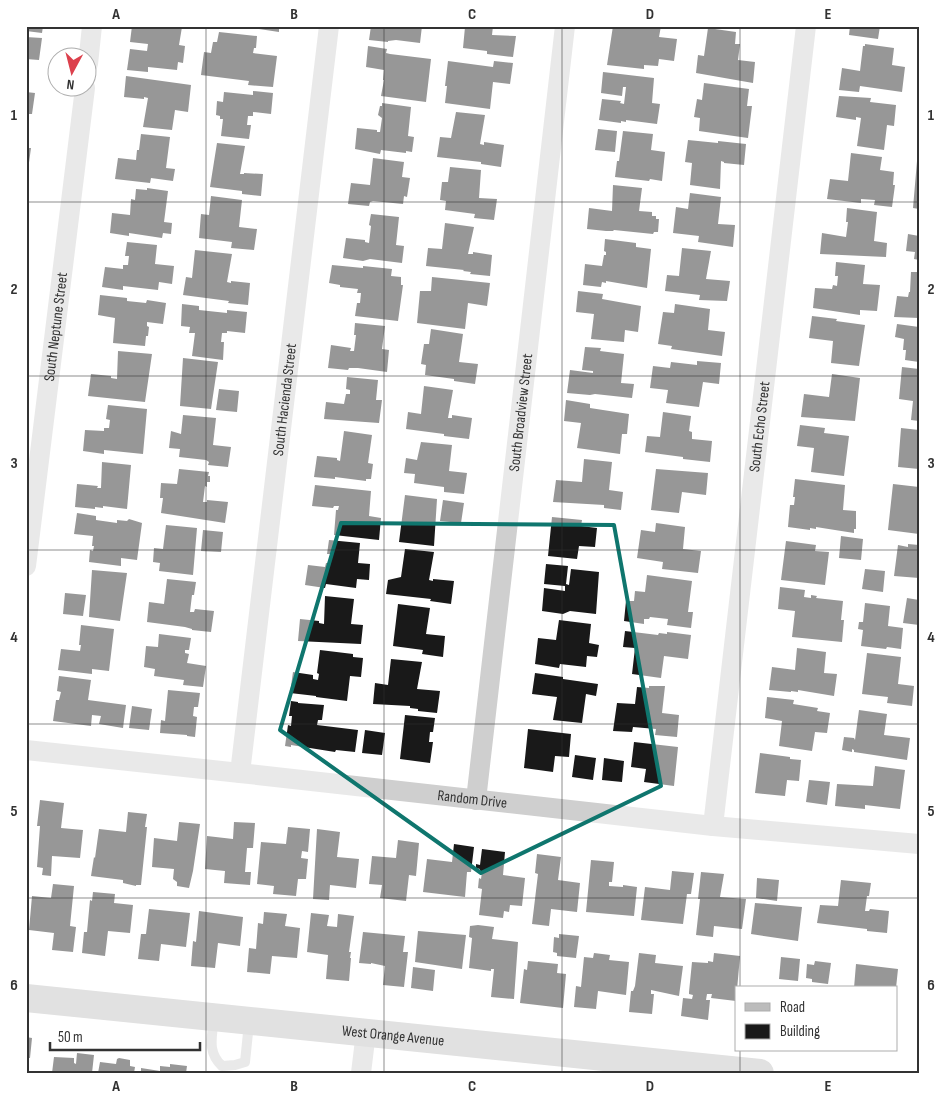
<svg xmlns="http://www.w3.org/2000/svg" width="945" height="1099" font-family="'Sofia Sans Condensed',sans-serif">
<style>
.building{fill:#191919}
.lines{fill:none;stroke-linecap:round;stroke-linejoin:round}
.lane{stroke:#cfcfcf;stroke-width:10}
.street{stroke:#cfcfcf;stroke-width:20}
.secondary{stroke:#bcbcbc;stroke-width:28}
.marked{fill:none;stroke:#0f766e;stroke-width:4;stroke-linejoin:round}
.grid{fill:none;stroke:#323232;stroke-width:1;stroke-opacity:0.55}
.labels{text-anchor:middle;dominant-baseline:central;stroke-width:5;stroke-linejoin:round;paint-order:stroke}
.street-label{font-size:15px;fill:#323232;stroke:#fff}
.neatline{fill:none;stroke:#323232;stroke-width:2}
.grid-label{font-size:16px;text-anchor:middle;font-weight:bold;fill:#323232}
</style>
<rect width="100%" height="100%" fill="#fff"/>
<path class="building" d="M26,26h17l-1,7 -16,-2z
M132,26l50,1 -3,18 6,1 -2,17 -5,-1 -1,8 -29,-3v5l-21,-2 3,-21 17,2 1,-7 -18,-2z
M260,26h19v6l-20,-3z
M371,26h51l-2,17 -24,-3 -8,1v1l-19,-2z
M493,26l-1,9 24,1 -3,21 -26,-3v-3l-24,-3 2,-21z
M613,26h48l-2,11 18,2 -3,22 -15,-2 -1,7 -14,-1v4l-37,-4z
M850,26h30l-2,13 -29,-4z
M708,28l28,4 -1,12h5l-2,16 17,2 -2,21 -57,-10 2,-18 6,1z
M219,32l38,4 -1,12h-2l-1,5 24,3 -4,31 -25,-2 1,-4 -48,-6 3,-23 7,1 2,-11h4z
M26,37l16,1 -3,22 -13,-1z
M865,44l29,4 -2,17 13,2 -3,25 -42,-6 -1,6 -20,-2 3,-22 18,3 3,-25h2z
M368,46l19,3 -1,4 4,1 41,5 -5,43 -45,-6 3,-16h-1l1,-10 -18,-3z
M448,61l45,6 1,-6 19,2 -3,21 -17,-2 -3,27 -45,-6 2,-17h-2z
M603,72l51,6 -2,25 8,1 -3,20 -31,-4v2l-5,-1v2l-22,-3 3,-21 19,2 -1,2 4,1 2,-17h-3l-1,9 -21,-3z
M126,76l65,9 -3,27 -13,-2 -3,20 -29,-3 5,-29 -4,-1v2l-20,-2z
M704,83l45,6 -2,17h5l-4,32 -49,-7 1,-13 -6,-1 3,-18 5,1z
M253,91l20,2 -2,21 -18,-2v4h-5l-1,9h4l-2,14 -28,-3 2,-17h-3v-3l-4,-1 1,-14 6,1 1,-10 29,3z
M26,92l9,1 -3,21h-6z
M839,96l32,2 -1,4 26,3 -2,21 -7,-1 -3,25 -27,-4 4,-28 -5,-1v3l-20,-3z
M382,103l29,4 -3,29 6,1 -2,15 -6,-1v2l-25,-3 -1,4 -25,-5 2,-21 20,2v2h3l2,-14 -4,-3 2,-9h2z
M456,112l29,3 -5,29 4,1v-3l20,3 -3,22 -20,-3v-2l-44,-5 3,-20 11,1z
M598,129l19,2 -2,21 -20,-2z
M623,131l30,3 -2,16 14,2 -3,29 -12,-2 -1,2 -34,-4 2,-16h2z
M141,134l29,3 -4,31 9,1 -2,12 -22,-3 -1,5 -35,-4 3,-21 18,2 1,-10h2z
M688,140l30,3v-2l28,3 -2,21 -20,-2v-1l-3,-1 -1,28 -30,-4 2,-22 -7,-1z
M217,143l28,3 -5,28h4v-1l19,1 -2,22 -19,-2v-3l-32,-4z
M26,148h5l-3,22h-2z
M851,153l31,4 -2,13 14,2 -1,13h2l-3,22 -18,-2 1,-5 -14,-1v4l-34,-4 3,-20 18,2z
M373,158l31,4 -2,15 8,1 -3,19 -3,-1 -1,8 -30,-3 -3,1 -1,4 -21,-2 3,-21 19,2z
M917,161h2v48l-6,-1z
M450,167l31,3 -2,28 18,1 -3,21 -20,-2 1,-4 -30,-4 1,-9 -6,-1 2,-18h6z
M613,185l29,3 -3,23 13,1v4h4v3h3l-1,13h-4l-1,2 -39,-4 -1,1h-7l-19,-2 2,-21 23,3z
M147,188l21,3 -4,31 8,1 -1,11 -8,-1 -1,5 -33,-5v3l-19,-3 2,-20 18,2 1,-16 4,1 1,-11 11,1z
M690,193l31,4 -3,27 17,1 -2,22 -35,-5 1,-6 -26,-3 3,-26 12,2z
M211,196l31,4 -3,27 18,2 -3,21 -23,-2 1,-6 -33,-4 2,-24 8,1z
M847,208l30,4 -3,29 13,2 -1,14 -66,-3 2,-21 24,4 2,-15h-2z
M371,214l28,3 -3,28 8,1 -2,17 -32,-4 -7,2 -20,-3 3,-20 19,2v2l4,1 2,-17 -2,-1z
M445,223l29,4 -6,27h5v-2l19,3 -2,21 -20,-2 1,-2 -8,-1 1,-1 -38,-4 2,-18 14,1z
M908,234l11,2v24l-5,-1 1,-7 -9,-1z
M605,239l31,4v4l15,2 -4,39 -41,-7v2l-4,-1 -1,5 -18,-2 2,-21 17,2 2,-11h2v-3l-2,-1z
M127,242l30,3 -2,19 19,2 -2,18 -13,-2 -1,8 -35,-4v4l-21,-3 3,-20 18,2v-4h5l1,-9h-4z
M682,248l29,3 -5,28 24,2 -3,20 -28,-1 1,-5 -35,-4 2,-16 12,1z
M195,250l37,4 -5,28 4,1v-2l19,2 -2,22 -20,-2 1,-2 -46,-6 3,-18 6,1z
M836,262l29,3 -2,19 17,1 -3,26 -17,-1v5l-47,-7 2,-20 17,1 1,-4 4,1 1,-10h-3z
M332,265l31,3v-2l29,3 -1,7 10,1v8h2l-5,36 -43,-5 2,-13h3l1,-10h-4l1,-4 -18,-2v-2l-11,-2z
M911,272h8v46l-25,-1 3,-21 11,1 1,-5h1z
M432,277l58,6 -3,23 -19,-3 -3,26 -48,-6 3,-32h11z
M578,291l25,3 -1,5 39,7 -3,26 -13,-2 -1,12 -33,-3 3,-25 -18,-2z
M100,295l27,3v3l19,2 1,-3 19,3 -3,21 -16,-2v4l2,1 -1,9h-2l-1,10 -32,-3 2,-25 -17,-3z
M182,304l17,2v4l28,3v-3l20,2 -2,21 -18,-2v2h-5l-1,9h3l-1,18 -31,-4 3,-23h-6l1,-6 -9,-1z
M675,304l35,5 -2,21 17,2 -3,24 -51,-7 1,-3 -14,-2 5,-32 11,1z
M812,316l25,3 -1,2 29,4 -6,41 -28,-3 2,-22 -24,-3z
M355,323l30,3 -3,23 7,1 -2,22 -29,-4h-9l-1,2 -20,-2 3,-23 20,3 -1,3h4l2,-16h-2z
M897,324l22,3v35l-14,-2 1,-10h-3l1,-11 -9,-2z
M431,329l32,5 -4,28 19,2 -3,20 -21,-3v-2l-29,-4 1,-10 -5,-1 3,-20h5z
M585,347l16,1 -1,3 24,3 -3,29 13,1 -2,14 -37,-4 -5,1 -23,-2 3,-23 23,3v-2l-11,-1z
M118,351l34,3 -7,48 -57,-6 3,-22 20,2v2l6,1z
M183,358l35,4 -7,47 -31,-3z
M697,361l24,2 -2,21 -16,-2 -4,25 -33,-4 2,-13 -18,-2 3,-22 17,2 1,-6 26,3z
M902,367l17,2v52l-8,-1 2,-19 -14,-2z
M832,374l28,4 -5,43 -54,-4 3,-23 25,3z
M347,377l31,3 -2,20h6l-3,23 -55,-4 2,-17 18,2 2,-10h4v-4l-4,-1z
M424,386l29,4 -5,28h4v-3l20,3 -3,21 -25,-3v-2l-38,-5 2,-17 13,2z
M219,389l20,2 -2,21 -21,-2z
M566,400l24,4v4l39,6 -2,20h-5l-2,20 -43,-6 4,-25 -17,-2z
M108,405l39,4 -4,45 -39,-4v4l-21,-3 2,-21 19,1v-3h5l1,-8 -4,-1z
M663,412l28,4 -2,15 3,1v7l20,2 -2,21 -27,-3v-2l-38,-5 2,-16 13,1z
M183,415l33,3 -3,27 18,2 -3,20 -20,-2 1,-3 -3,-2 -27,-3 1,-8 -11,-1 2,-17 10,3z
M800,425l25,3 -1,5 25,3 -5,40 -33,-4 3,-24 -17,-2z
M901,428l18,2v39l-21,-2z
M344,431l28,4 -4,28 5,1 -2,15h-5v2l-31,-4v2l-21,-2 3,-21 20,2v2l3,1z
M421,442l31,3 -3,26 18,2 -3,21 -20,-2v-5l-30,-4 1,-9 -11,-1 2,-15 11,2z
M584,459l28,3 -3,28 14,2 -2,18 -17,-2v-3l-51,-3 3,-22 26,2z
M102,462l29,3 -4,44 -24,-3v2l-8,-1v2l-20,-2 2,-23 21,2 -1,2h4z
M179,469l30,3 -1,4h2v6h-3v5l-2,-1 -2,16h4v-2l21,2 -3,21 -64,-10 2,-15h-3l1,-15 16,1z
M656,469l52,4 -2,22 -24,-3 -3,21 -28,-3z
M795,479l50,6 -2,25 13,1v18h-2v4l-38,-6v2l-6,-1v2l-22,-3 2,-22h4l1,-8h-2z
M893,484l26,3v47l-31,-4z
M315,485l56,6 -2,25 12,2 -2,22 -45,-5 2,-25h2l1,-4h-5l-1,2 -21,-2z
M405,495l32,4 -3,47 -35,-4z
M443,500l21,3 -3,20 -21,-2z
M77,513l19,3v4l21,3v-3l10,1 2,-2 13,4 -5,37 -16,-2v8l-32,-4 1,-12 3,1 1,-5h-2l1,-10 -19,-2z
M552,517l30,3 -1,6 16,2 -2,19 -16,-1 -2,13 -29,-3z
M656,523l29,4 -2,22 18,2 -3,22 -36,-4 1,-7 -26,-4 4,-28 14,2z
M166,525l31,3 -4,47 -34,-4 1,-8 -7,-1 1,-14 9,1z
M203,530l20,2 -2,20 -20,-1z
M841,536l22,3 -2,21 -22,-2z
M329,540l31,3 -2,20 12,1 -1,16 -12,-1 -1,9 -30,-4 -1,4 -20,-3 3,-20 17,2 1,-4h4l1,-9h-4z
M786,541l30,4 -1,6 14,1 -4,33 -44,-5z
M908,544l11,1v33l-25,-2 4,-31 10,2z
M405,549l29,3 -5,28 4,1v-2l21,2 -3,23 -21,-3 1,-2 -45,-5 2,-14 13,-3z
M546,564l22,2 -2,18 3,1 2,-16 28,3 -3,42 -26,-3 -7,3 -21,-3 2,-23 21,3v-5l-21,-2z
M865,569l20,2 -2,21 -21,-3z
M92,570l35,3 -7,48 -31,-4z
M647,575l45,6 -4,31h5l-2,16 -24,-3 1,-6 -18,-2 -1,2h-5v5l-20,-3 2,-20h8l1,-10 10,1z
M167,579l29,3 -2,13h-2l-2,17h4l1,-3 19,2 -3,21 -19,-2v-1l-7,-2 -38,-5 2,-20 15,2z
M780,587l25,3 -1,7 7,1v-3l6,1 -1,2 27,3 -2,19h3l-2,22 -50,-5 3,-26 -17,-2z
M65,593l21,2 -3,21 -20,-2z
M325,596l29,3 -3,25 12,1 -2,19 -63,-3 2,-22 19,2v2l5,1z
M907,598l12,2v25l-16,-2z
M865,603l25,3 -2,20 15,2 -2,21 -14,-2 -1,2 -25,-3 2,-16 -5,-1 1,-7h4z
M398,604l32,4 -4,26 19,2 -2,21 -21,-3 1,-4 -30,-4z
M559,620l32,4 -2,19 10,2 -2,12 -10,-1 -1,11 -26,-3 -1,4 -24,-4 3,-26 18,2z
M81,625l33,4 -5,42 -17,-2v5l-34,-4 3,-21 19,2 1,-6h-2z
M625,631l33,4 1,-2 8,1v-2l24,3 -3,24 -24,-3 -3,22 -29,-4 3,-26 -12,-1z
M159,634l32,4 -2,12h-4v3l4,1 -2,9 19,3 -3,21 -20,-2 1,-5 -30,-4 1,-7 -11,-2 2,-21 12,1z
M797,648l29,4 -2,21 13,1 -3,22 -36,-6v2l-7,-1v1l-22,-2 3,-23 23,3z
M320,650l33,4v3l10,1 -2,19 -11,-1 -3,25 -31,-4v-1l-26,-3 3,-21 20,3v4l5,1 1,-6 -2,-1z
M867,653l34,4 -3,27 16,2 -2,20 -25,-3 1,-6 -26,-3z
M391,659l31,3 -5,27 23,2 -3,22 -19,-2v-2l-8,-1v-2l-37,-2 2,-21 13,2z
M535,673l28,4v2l35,5 -2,12 -10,-2 -4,29 -29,-3 4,-23 -25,-3z
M59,676l32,4 -3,20 38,5 -3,23 -24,-4 2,-8 -9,-1 -1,11 -38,-5 3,-21h3l2,-8 -4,-1z
M649,686h16l-3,27 17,2 -2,22 -22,-2 1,-6 -23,-2 -1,5 -19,-1 4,-28 18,1 2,-17 12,1z
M168,690l32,3 -2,14h-4l-1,9 4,1 -2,20 -8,-1v-1l-27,-2 1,-13 4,1z
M767,697l27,3 -1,4 25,4 -1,3 13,2 -3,20 -12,-1 -3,19 -33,-5 3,-25 -17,-3z
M291,701l7,1v1l26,2 -2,15h-4l-1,5 41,5 -3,22 -19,-2 -1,2 -44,-7v2l-6,-1 3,-21 3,1 1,-10h-3z
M132,706l20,3 -3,21 -20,-2z
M859,710l28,4 -3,21 26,3 -3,22 -53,-8v-2l-2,-1v3l-10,-2 2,-13 10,1 1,2z
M405,715l30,3 -2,14h-3l-1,10h4l-3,21 -30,-4z
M528,729l43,5 -2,23 -14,-1 -2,16 -29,-4z
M365,730l20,3 -3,22 -20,-2z
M634,742l44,5 -4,39 -30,-4 2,-13 -15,-2z
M760,753l30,4v2l11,1 -2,21 -12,-1 -2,16 -30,-3z
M575,755l21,3 -3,22 -21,-3z
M604,758l20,3 -2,21 -20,-2z
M875,766l30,4 -5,39 -35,-4v4l-30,-3 2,-22 36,2z
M809,780l21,2 -3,23 -21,-3z
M40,800l24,3 -3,25 22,2 -3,28 -28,-2 -1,20 -9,-1 1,-7 -6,-1 3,-41h-3z
M128,812l19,2 -2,13h2l-6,58h-5v1l-13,-3v-3l-32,-4 3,-19 1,1 4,-29 27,3z
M179,822l21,2 -7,47 -4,17 -12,-2v-4l-4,-3 1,-10 -22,-2 2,-29 23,3z
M234,822l21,1 -2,25h-6l-2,24h6l-1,13 -26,-2 1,-12 -20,-2 2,-33 26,3z
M288,827l22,2 -2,23 -6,-1 -1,7 7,1 -2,20h-8l-2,17 -23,-2 1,-8 -17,-2 4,-42 25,2z
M317,829l23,3 -3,25 22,2 -3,29 -26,-3 -1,15 -16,-1z
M398,840l21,3 -3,33 -7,-1 -3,26 -26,-3 2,-13 -13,-1 3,-28 24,2z
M454,844l20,3 -3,25h-4l-2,25 -42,-5 4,-33 25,3z
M482,849l23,3 -2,23 22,3 -3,28 -12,-1 -1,7 -5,-1 -1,7 -24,-3 3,-26 -4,-1 1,-10 2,1 1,-7h-3l1,-3 -4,-1v-4l4,1z
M537,854l24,3 -3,23 22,3 -3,29 -26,-3 -2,17 -17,-2 6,-50 -3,-1z
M591,860l23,2 -2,20h-3v4l14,1v-2l14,2 -3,29 -48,-4z
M672,871l22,2 -3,21h-4l-4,30 -42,-4 4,-33 25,3z
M701,872l23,2 -4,23 26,2 -4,30 -28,-3 -1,11 -17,-2 4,-36h-2z
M757,878l22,2 -2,21 -21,-3z
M841,880l30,3 -2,13h-2l-2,15h4l1,-2 19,2 -2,22 -20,-2v-2l-50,-6 3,-18 18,1z
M53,884l21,2 -4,40 6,1 -3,25 -21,-2 2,-17 -25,-3 3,-34 19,2z
M93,892l22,2 -1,9 19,2 -3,28 -22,-2 -3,25 -23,-3 2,-21h3l3,-32 2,1z
M755,903l47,4 -4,34 -47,-7z
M149,909l41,4 -4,34 -25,-3 -2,17 -21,-2 3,-25h5z
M199,911l44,6 -3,29 -22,-3 -3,25 -24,-2 2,-25 3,1z
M264,912l23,2 -2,12 15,2 -3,30 -25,-2 -2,18 -23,-2 2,-24 7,1 2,-26 5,1z
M311,913l18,2 -2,11 10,1 1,-13 16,2 -5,36h2l-1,6h1l-2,23 -23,-2 2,-24 -21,-3z
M478,925l16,2 -2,12 26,3 -4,57 -23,-2 3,-28h-3v2l-22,-3 3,-30 -3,-1 1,-11z
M418,931l48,4 -4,34 -47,-7z
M363,932l42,4 -2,16h5l-4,35 -21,-2 2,-19 -14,-3v1l-12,-1z
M559,934l20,2 -3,22 -19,-2v-3l-4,-1 1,-15 5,1z
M594,953l16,2 -1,5 20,2 -3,33 -28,-4 -2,18 -22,-2 2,-21 5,1 3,-30 9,1z
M639,953l17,2 -1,8 28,3 -4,30 -28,-6v4h3l-2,20 -23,-2 2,-21h2l2,-5z
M714,953l26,3 -4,45 -25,-3 1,-4h-5l-1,6h4l-2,20 -27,-4 2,-18 9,1 1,-4 -4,-1v-2l3,-30 16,1v-2l5,1z
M781,957l19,2 -2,22 -19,-2z
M528,961l30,3 -1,9 9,1 -3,34 -43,-5 4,-34 3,1z
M815,961l16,2 -3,21 -16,-2v-3l-6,-1 1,-14 7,1z
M856,964l42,5 -2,19h-42z
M413,967l22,3 -2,21 -22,-3z
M26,1037l6,1 -2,20h-4z
M77,1053l17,2 -2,18h-40l2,-16 20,1v5l2,1z
M119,1058l11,2v6l5,1 -1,6h-36l2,-11 16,2 1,-5z
M170,1064l17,2 -1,7h-45v-5l19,3v-5l10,1z"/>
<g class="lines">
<path class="lane" d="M214,1018c-2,19 -7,34 8,48l13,-1 10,-3 4,-39"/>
<g class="street">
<path d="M88,64l4,-38"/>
<path id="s1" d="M26,566l59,-478"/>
<path id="s2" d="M26,750l214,23 473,53 206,18"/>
<path id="s3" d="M240,773l89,-747"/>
<path id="s4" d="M476,800l89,-774"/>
<path id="s5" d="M713,826l93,-800"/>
<path d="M361,1073l5,-41"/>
</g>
<path class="secondary" id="s6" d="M26,998l734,75"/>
</g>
<path d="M0 0H945V1099H0ZM341,523l273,2 47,261 -180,87 -201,-143z" fill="#fff" fill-opacity=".55" fill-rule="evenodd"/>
<path class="marked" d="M341,523l273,2 47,261 -180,87 -201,-143z"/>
<path class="grid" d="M206,26v1047M384,26v1047M562,26v1047M740,26v962M26,202h893M26,376h893M26,550h893M26,724h893M26,898h893M740,1050v23"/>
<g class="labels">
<g class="street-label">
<text stroke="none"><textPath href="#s1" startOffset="241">South Neptune Street</textPath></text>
<text stroke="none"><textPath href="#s3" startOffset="376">South Hacienda Street</textPath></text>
<text stroke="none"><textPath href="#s4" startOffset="390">South Broadview Street</textPath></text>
<text stroke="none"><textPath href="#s5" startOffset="402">South Echo Street</textPath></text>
<text stroke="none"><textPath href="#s2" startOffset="449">Random Drive</textPath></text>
<text stroke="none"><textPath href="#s6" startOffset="369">West Orange Avenue</textPath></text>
</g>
</g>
<rect width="945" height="1099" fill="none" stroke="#ffffff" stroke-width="55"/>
<rect x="735" y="986" width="162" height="65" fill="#ffffff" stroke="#adadad"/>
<rect x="745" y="1003" width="25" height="8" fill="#bcbcbc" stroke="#adadad"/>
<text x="780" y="1012" font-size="15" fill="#323232">Road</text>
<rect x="745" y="1024" width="25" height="15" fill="#191919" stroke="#adadad"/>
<text x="780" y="1036" font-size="15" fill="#323232">Building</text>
<g transform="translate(72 72) rotate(187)"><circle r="24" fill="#ffffff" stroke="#adadad"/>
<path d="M0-4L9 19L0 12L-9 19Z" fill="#dc404c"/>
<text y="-8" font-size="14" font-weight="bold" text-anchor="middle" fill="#323232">N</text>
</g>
<path d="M50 1042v8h150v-8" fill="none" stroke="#323232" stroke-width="2.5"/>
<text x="58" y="1042" font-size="15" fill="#323232" stroke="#ffffff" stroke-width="4" paint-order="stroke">50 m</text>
<rect x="28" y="28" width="890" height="1044" class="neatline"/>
<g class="grid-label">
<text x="116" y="19">A</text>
<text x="294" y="19">B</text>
<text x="472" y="19">C</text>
<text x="650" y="19">D</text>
<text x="828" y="19">E</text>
<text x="14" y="120">1</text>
<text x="931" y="120">1</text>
<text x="14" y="294">2</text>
<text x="931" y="294">2</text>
<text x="14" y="468">3</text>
<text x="931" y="468">3</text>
<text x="14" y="642">4</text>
<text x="931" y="642">4</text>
<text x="14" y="816">5</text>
<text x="931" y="816">5</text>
<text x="14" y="990">6</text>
<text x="931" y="990">6</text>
<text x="116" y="1091">A</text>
<text x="294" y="1091">B</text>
<text x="472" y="1091">C</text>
<text x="650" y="1091">D</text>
<text x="828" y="1091">E</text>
</g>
</svg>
